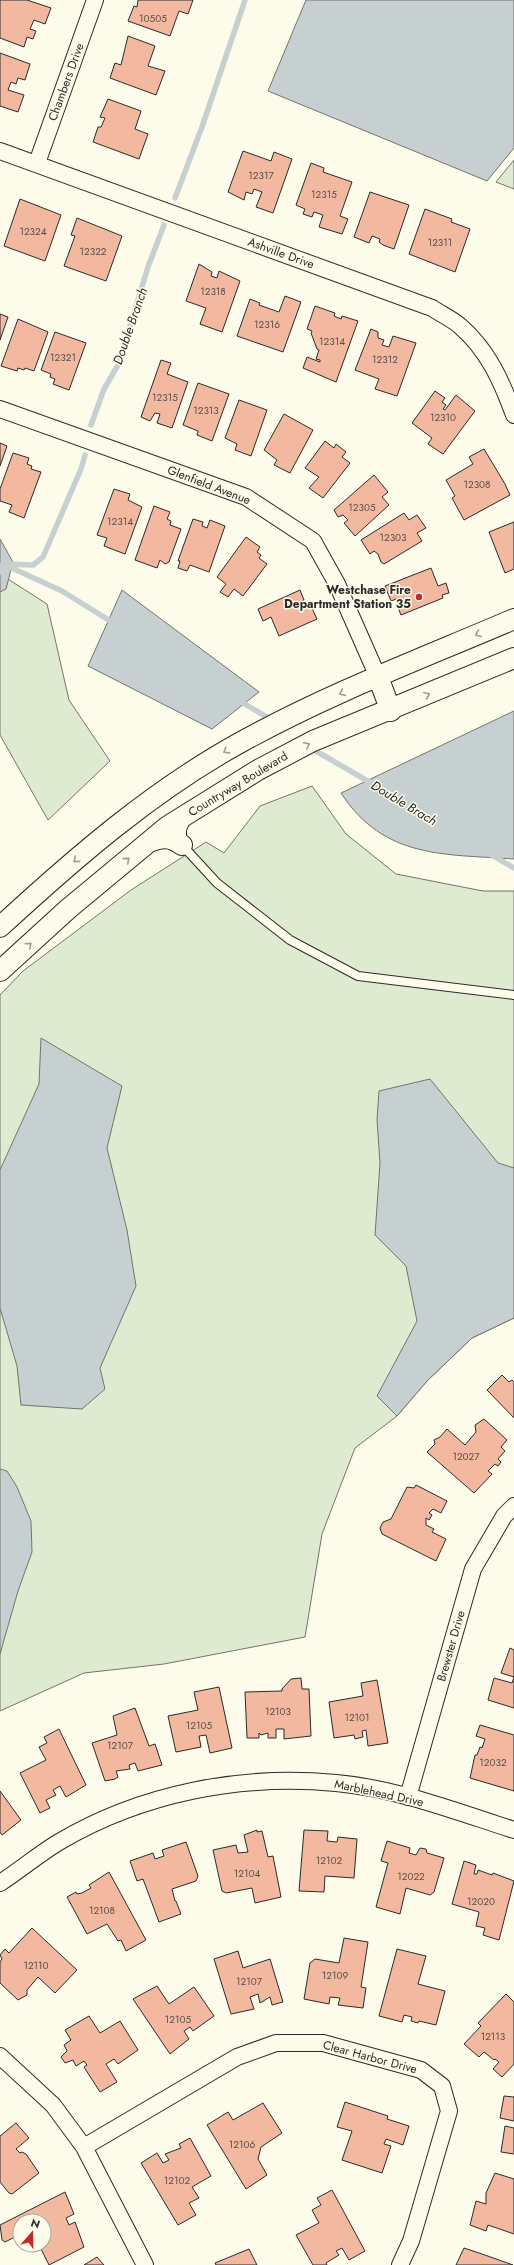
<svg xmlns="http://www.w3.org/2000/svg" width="514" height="2265" font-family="Jost,sans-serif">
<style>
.green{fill:#deebd1;stroke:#74746e}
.water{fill:#c7d0d0;stroke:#74746e}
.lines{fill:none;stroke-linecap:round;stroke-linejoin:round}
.stream{stroke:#c7d0d0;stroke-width:5.5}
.building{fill:#f2b8a0;stroke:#2b2b2b}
.service-casing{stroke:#2b2b2b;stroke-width:10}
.minor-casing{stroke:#2b2b2b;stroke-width:18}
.tertiary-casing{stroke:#2b2b2b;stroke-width:22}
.service{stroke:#fdfbea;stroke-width:8}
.minor{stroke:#fdfbea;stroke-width:16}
.tertiary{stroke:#fdfbea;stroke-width:20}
.oneway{stroke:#9e9d94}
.poi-dot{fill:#c62828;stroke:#fdfbea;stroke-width:1.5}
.labels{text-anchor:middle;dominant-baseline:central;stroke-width:3;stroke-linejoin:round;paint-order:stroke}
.number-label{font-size:10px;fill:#5d4e48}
.street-label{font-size:12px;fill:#2b2b2b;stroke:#fdfbea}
.poi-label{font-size:12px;font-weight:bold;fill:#2b2b2b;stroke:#fdfbea;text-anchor:end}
.water-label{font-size:13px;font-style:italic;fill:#2b2b2b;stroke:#fdfbea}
</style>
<rect width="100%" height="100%" fill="#fdfbea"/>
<path class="green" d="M514,160v29l-18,-7z
M0,574l47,30 22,96 41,61 -62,59 -48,-85z
M312,786l34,48 50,40 87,17h31v427l-42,20 -44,42 -31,36 -42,32 -33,86 -17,103 -141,27 -80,9 -84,38v-716l23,-24 108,-81 75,-48 18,11 36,-47z"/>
<path class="water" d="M306,0h208v148l-27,33 -219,-90z
M0,539l13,23 -7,27 -6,3z
M122,590l137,102 -47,37 -124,-63z
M514,711v148c-70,-5 -130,0 -173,-66z
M41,1038l81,48 -15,62 20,82 9,56 -36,82 5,21 -23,20 -61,-4 -4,-39 -17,-58v-138l39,-86z
M430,1079l68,84 16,5v150l-42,20 -44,42 -31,36 -20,-20 40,-75 -11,-55 -31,-31 5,-72 -3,-43 2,-29z
M0,1469l7,2 10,16 14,34 1,31 -14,39 -18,63z"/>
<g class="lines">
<path class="stream" d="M175,198l27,-71 43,-127
M91,425l13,-36 14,-24 30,-98 16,-42
M5,564l28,1 10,-8 38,-88 4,-14
M0,572l3,-8 59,27 53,33
M238,700l34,20
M316,751l55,32
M490,854l24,14"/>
</g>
<path class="building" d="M0,0h27l24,8 -6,16 -11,-4 -4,9 6,2 -3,8 -6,-2 -3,10 -24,-9z
M138,0h55l-5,14 -9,-3 -9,25 -42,-15 6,-15 3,1z
M128,36l27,10 -7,20 17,5 -9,24 -46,-17 5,-15 6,2z
M0,53l30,11 -5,16 -7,-2 -2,6 -5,-2 -3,8 16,5 -6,17 -18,-6z
M108,99l33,12 -6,18 13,5 -9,25 -46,-17 5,-15h3l4,-9 -5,-1z
M243,151l28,10 3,-9 18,7 -19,54 -17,-6 6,-15 -8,-3 -2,5 -6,-2 -2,8 -16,-8z
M311,163l13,5 -1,4 29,10 -12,34 8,3 -6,15 -23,-7 4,-12 -9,-3 -2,5 -9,-3 2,-5 -9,-4z
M370,192l39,13 -15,44 -11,-4 -4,-3 1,-3 -8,-3 -3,7 -15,-6z
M20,199l41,16 -16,46 -41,-15z
M425,209l27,10 -1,3 19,7 -15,43 -46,-18z
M77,218l45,18 -16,45 -42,-15 11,-30 -4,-1z
M199,264l13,8 -1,4 6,2 2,-7 21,10 -18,51 -22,-8 6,-16 -20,-7z
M285,296l16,6 -18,50 -46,-16 13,-37 10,4 -1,2 20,7z
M315,306l20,7 -1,3 7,3 1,-3 16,5 -22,61 -33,-14 4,-11 13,5v-2l-4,-1 3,-9 -2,-1 -6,-16 1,-2 -5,-2z
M0,314l8,3 -8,23z
M18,319l30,13 -14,39 -9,-3 -1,2 -6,-2 -1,3 -16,-5z
M371,329l7,3v6l6,2 -2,5 7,2 4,-11 23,7 -19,53 -22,-7 4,-10 -24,-9z
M55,332l31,11 -17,47 -16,-6 2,-5 -5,-2 1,-3 -10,-4z
M161,360l10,3 -4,11 21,8 -16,46 -15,-5 3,-9 -5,-1 -5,8 -9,-4z
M198,383l31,11 -17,47 -15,-6 1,-4 -15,-6z
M435,391l10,7 -3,4 4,3 -3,4 2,1 11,-15 19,16 -32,43 -15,-10 4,-6 -20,-15z
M239,400l28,10 -16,46 -16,-6 2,-6 -12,-6z
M284,414l29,16 -23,43 -16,-8 3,-5 -13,-10z
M325,441l9,7 2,-4 10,8 -4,5 8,6 -27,35 -14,-10 10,-11 -14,-9z
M0,443l7,3 -7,20z
M484,449l21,35 5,11 -46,25 -12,-22 3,-2 -9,-16 27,-16 -4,-7z
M13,453l16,5 -2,6 5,2 -1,3 10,3 -17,46 -15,-6 3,-7 -12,-4v-12z
M374,475l14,17 -6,5 7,8 -34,31 -11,-13 4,-3 -5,-5 -5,2 -4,-7z
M114,489l16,5 -2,6 14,7 -17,47 -21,-8 3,-8 -10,-3z
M154,506l16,6 -3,7 4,2 -1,4 11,4 -12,33 -4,2 -5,-4 -3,8 -22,-8z
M404,513l5,7 8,-5 9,13 -9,5 5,8 -38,23 -3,-2 -3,-8 -4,-3 -4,3 -9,-14z
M193,519l10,3 -1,4 5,2 3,-8 15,6 -16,46 -19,-7 -3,6 -9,-3 2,-7h-2z
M514,522v47l-9,4 -16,-41z
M246,537l14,10 -3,5 4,3 -2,3 8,6 -24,32 -9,-7 -6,8 -8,-5 6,-8 -9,-7z
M431,568l7,18 8,-3 3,10 -7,2 1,3 -42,17 -4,-10 4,-2 -2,-5 -8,3 -6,-15z
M300,590l4,10 -4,2 2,5 8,-3 7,15 -38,17 -8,-19 -8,4 -5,-12z
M502,1375l7,7 3,-2 2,2v36l-27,-28z
M484,1419l23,21 -6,7 4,4 -7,8 3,3 -3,4 -3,-2 -7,7 4,3 -18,19 -47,-41 8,-8 -1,-4 6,-3 7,-8 18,16 11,-13 -1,-7z
M416,1485l31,16 -6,12 -8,-4 -4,4 3,2 -3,5 -3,-2v7l8,4 -2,3 14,7 -10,22 -54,-27 -2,-6 3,-6 8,-3 16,-32 7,1z
M510,1648l4,2v58l-26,-8 6,-22 18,5 2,-6 -13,-4z
M301,1678l1,11h7l2,47 -27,3v-10h-8v9h-8v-5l-7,2 -2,-2v5h-12l-2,-46 37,-1v-2l9,-10z
M377,1680l11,63 -20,3 -2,-16 -4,1 1,6 -8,2 -1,-4 -20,3 -5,-36 34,-6 -2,-13z
M219,1687l13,61 -22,5 -4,-18 -7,1 2,11 -25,5 -8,-36 30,-6 -4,-18z
M135,1708l14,38 6,-2 7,21 -24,6 -3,-8 -6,2 1,4 -14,2 2,6 -3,2 -10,2 -13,-38 25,-8 -4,-19z
M480,1725l34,10v56l-44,-13 5,-23h2l3,-8 2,1 3,-9 -9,-3z
M59,1729l27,56 -20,12 -6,-11 -7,4 3,5 -10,5 4,8 -10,5 -20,-40 26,-13 -7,-13 8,-4 -3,-6z
M0,1791l21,29 -19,15 -2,-3z
M257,1830v2l5,-1 6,26 5,-1 8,41 -26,6 -3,-15 -26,5 -4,-2 -9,-41 23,-5 2,8 10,-1 -4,-17z
M304,1830l24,1 -1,10 10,1 1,-5 19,2 -3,39 -29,-2 -1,16 -25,-1z
M387,1841l23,7 -1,5 7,2 4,-7 6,1 1,4 17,5 -10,34 -4,3 -24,-7 -6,26 -24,-7 12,-44 -7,-2z
M186,1842l12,34 -2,5 -24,8 3,12h1l5,13 -22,8 -16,-43 -6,2 -7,-20 23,-8 2,6 9,-3 -2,-6z
M464,1861l12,4 -2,9h3l1,-4 14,5 1,-2 21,8 -15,59 -16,-5 2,-7 -9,-2 3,-14 -27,-8z
M109,1872l37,68 -20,11 -5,-11 -3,1 -11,-17 -20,10 -20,-37 9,-5 1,2 5,-1 9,-5 -2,-3z
M32,1928l45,42 -22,23 -17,-16 -11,13v5l-9,5 -18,-17v-21l2,-3 -2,-4 5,-6 4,4z
M344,1938l24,4 -7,45 5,1 -3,20 -25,-3 2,-7 -10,-1 -1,7 -25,-5 6,-36 5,-4 24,4z
M397,1949l29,7 -8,28 27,7 -9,34 -17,-4 -1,2 -7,-2 1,-4 -8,-2 -2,7 -23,-6z
M238,1951l5,17 27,-9 13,43 -11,3 -2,-8 -10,6 -2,-9 -8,3 4,12 -23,5 -17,-55z
M157,1986l12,18 25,-17 20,29 -21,15 -3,-4 -6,4 5,8 -19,15 -37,-55z
M506,1994l8,8v62l-12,13 -9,-8 6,-7 -4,-3 -1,1 -10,-8 -5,5 -15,-13 17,-18 -3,-3z
M89,2016l11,17 20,-12 18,29 -20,14 -4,-5 -8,5 11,18 -17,10 -16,-25 3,-2 -3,-4 -8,5 -3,-6 -8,3 -4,-6 6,-6 -3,-6 7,-5 -6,-10z
M504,2096l10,1v24l-14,-3z
M345,2102l43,14 -1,3 22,7 -6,19 -17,-6 -2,5 7,2 -9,27 -40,-13 10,-29 -15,-4z
M263,2103l19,30 -21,14 -3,12 9,16 -21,14 -39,-64 21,-13 5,8z
M16,2123l13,15 -13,11 4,4 2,-1 4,2 13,19 -27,21 -3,-1 -9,-11v-46z
M505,2126l9,2v26l-13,-2z
M190,2138l21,38 -19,11 7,11 -10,5 7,12 -18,10 -37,-62 16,-10 6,10 6,-3 -4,-6 16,-6 -2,-4z
M495,2173l19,6v55l-26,-9 -2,6 -16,-6 6,-24 10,3v-11z
M332,2190l33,61 -16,9 -7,-12 -6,3 3,4 -13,8 1,2h-14l-17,-30 23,-12 -7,-13 9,-5 -4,-7z
M65,2192l9,22 -8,4 3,7 6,-3 9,25 -35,18 -10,-20h5v-24h-24v21l-3,-6 -12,6 -3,-2 -2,-15z
M464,2248l18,6 31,11h-57z
M249,2249l8,16h-41l-1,-2z
M97,2257l7,8h-20z"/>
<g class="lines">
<defs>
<path id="service" d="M186,820l-4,10v15l35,38 73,57 68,36 156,19"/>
<path id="minor" d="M0,151l432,157c9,6 20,11 28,18 28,24 42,56 54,89
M37,163l58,-163
M0,409l246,88 67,44 24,43 41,93
M408,1797l65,-228 31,-53 10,-10
M0,1883c20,-13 39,-29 59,-41 83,-49 182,-68 277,-59 59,5 122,29 178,47
M0,2056l53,49 31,42
M145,2265l-61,-118 153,-90 39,-14h47l98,27 21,16 7,25 -38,130 -11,24"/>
<path id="tertiary" d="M378,677l13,34
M149,842c13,-5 21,-6 33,3
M0,927c75,-69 153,-137 243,-186 87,-48 180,-83 271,-122
M0,971l68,-62 100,-83 90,-56 55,-29 201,-83"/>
</defs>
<use href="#service" class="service-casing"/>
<use href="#minor" class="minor-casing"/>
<use href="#tertiary" class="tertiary-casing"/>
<use href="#service" class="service"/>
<use href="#minor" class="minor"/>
<use href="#tertiary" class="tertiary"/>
</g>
<defs><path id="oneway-chevron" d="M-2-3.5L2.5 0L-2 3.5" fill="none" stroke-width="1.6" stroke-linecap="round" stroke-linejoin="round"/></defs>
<g class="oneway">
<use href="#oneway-chevron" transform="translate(478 634) rotate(157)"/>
<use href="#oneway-chevron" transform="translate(342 693) rotate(156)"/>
<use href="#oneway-chevron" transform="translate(427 695) rotate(-23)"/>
<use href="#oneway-chevron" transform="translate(307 745) rotate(-27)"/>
<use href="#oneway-chevron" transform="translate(226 751) rotate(148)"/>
<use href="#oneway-chevron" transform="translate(76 860) rotate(140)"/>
<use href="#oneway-chevron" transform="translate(127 860) rotate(-40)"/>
<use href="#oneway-chevron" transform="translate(29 945) rotate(-42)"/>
</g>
<circle class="poi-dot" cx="419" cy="597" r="4"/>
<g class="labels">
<g class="number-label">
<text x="153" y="18">10505</text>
<text x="261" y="175">12317</text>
<text x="324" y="194">12315</text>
<text x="33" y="231">12324</text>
<text x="440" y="242">12311</text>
<text x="93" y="251">12322</text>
<text x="213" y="291">12318</text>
<text x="267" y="324">12316</text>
<text x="332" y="341">12314</text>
<text x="63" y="357">12321</text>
<text x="385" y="359">12312</text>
<text x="165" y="397">12315</text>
<text x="206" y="410">12313</text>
<text x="443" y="417">12310</text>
<text x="477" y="484">12308</text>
<text x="362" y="507">12305</text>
<text x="120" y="521">12314</text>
<text x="393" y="537">12303</text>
<text x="466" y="1456">12027</text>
<text x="278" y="1711">12103</text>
<text x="357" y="1717">12101</text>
<text x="199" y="1725">12105</text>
<text x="120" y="1745">12107</text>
<text x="493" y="1762">12032</text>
<text x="329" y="1860">12102</text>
<text x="247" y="1873">12104</text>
<text x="411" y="1876">12022</text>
<text x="481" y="1901">12020</text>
<text x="102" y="1910">12108</text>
<text x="36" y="1965">12110</text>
<text x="335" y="1975">12109</text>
<text x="249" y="1981">12107</text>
<text x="178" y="2019">12105</text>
<text x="493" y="2036">12113</text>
<text x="242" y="2144">12106</text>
<text x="177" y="2180">12102</text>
</g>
<g class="street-label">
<text transform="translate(66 82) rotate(-70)">Chambers Drive</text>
<text transform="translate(281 253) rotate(20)">Ashville Drive</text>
<text transform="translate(209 485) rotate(21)">Glenfield Avenue</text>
<text transform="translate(238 784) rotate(-31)">Countryway Boulevard</text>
<text transform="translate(451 1646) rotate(-74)">Brewster Drive</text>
<text transform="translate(379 1793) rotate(12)">Marblehead Drive</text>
<text transform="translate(370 2057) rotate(15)">Clear Harbor Drive</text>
</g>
<g class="poi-label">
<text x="411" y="590">Westchase Fire<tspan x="411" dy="14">Department Station 35</tspan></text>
</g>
<g class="water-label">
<text transform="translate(130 326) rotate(-71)">Double Branch</text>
<text transform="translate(404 803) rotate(31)">Double Brach</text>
</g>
</g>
<g transform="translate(32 2233) rotate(20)"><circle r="19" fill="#fdfbea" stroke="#a9a89e"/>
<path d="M0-3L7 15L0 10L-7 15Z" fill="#c62828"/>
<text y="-6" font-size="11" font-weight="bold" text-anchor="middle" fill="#2b2b2b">N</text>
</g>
</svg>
